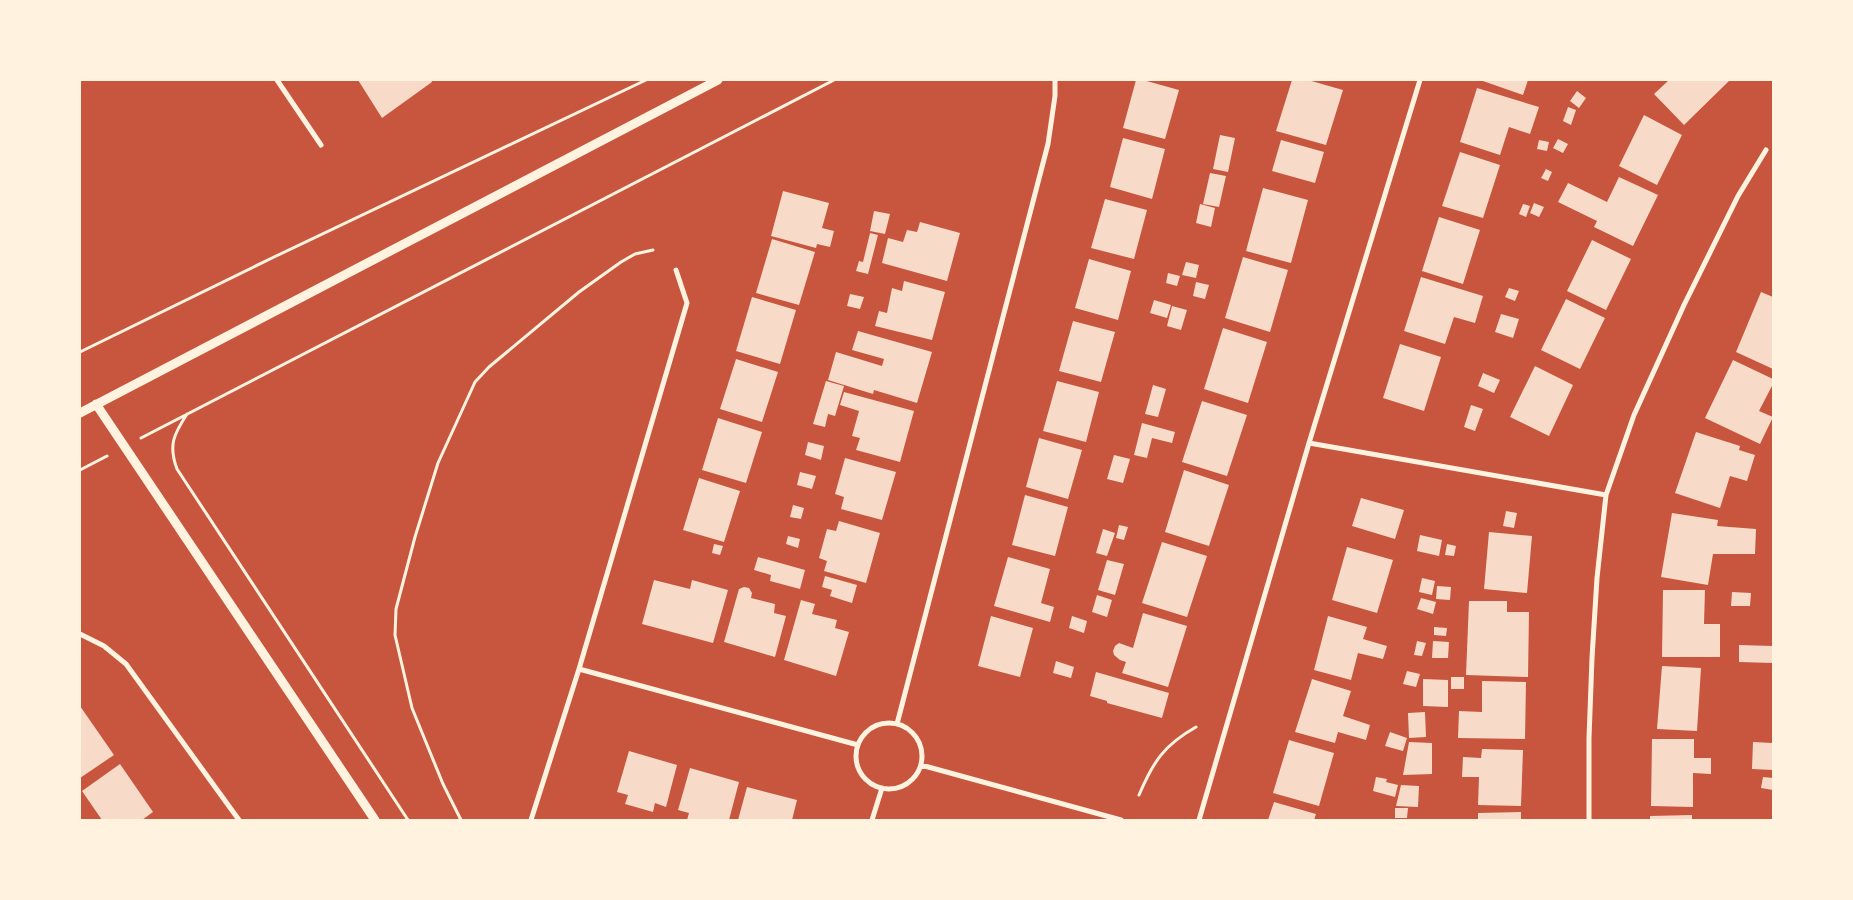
<svg xmlns="http://www.w3.org/2000/svg" width="1853" height="900" font-family="Barlow,sans-serif">
<style>
.building{fill:#f7dbc8}
.lines{fill:none;stroke-linecap:round;stroke-linejoin:round}
.path{stroke:#fff3e0;stroke-width:3}
.minor{stroke:#fff3e0;stroke-width:5}
.tertiary{stroke:#fff3e0;stroke-width:9}
</style>
<rect width="100%" height="100%" fill="#c8553d"/>
<path class="building" d="M358,80h73l1,2 -50,36z
M1136,80h7l36,10 -14,49 -42,-11z
M1292,80h16l35,10 -17,55 -50,-14z
M1480,80h48l-5,15z
M1669,80h61l-46,45 -30,-31z
M1477,88l62,19 -9,27 -21,-7 -9,28 -40,-13z
M1577,91l9,7 -7,10 -9,-7z
M1568,107l8,3 -5,15 -8,-4z
M1644,115l38,20 -25,50 -38,-19z
M1220,135l15,3 -7,34 -15,-3z
M1123,138l42,11 -13,50 -42,-12z
M1558,139l10,5 -5,9 -10,-5z
M1281,140l43,12 -9,31 -43,-12z
M1539,140l10,2 -2,9 -10,-2z
M1460,152l40,13 -17,53 -41,-12z
M1546,169l6,3 -4,9 -7,-3z
M1210,173l16,3 -7,31 -16,-3z
M1619,177l39,18 -25,51 -39,-19 3,-6 -39,-19 10,-19 39,19z
M1263,188l45,12 -17,63 -45,-12z
M783,191l46,12 -7,25 12,3 -4,16 -13,-3 -1,4 -45,-12z
M1105,199l42,11 -13,49 -43,-11z
M1534,203l10,4 -5,10 -9,-4z
M1200,204l15,4 -4,19 -15,-4z
M1523,204l7,2 -4,11 -7,-3z
M874,211l16,3 -5,20 -15,-3z
M1439,217l41,13 -17,54 -41,-13z
M920,222l40,11 -13,48 -65,-18 6,-25 15,4 4,-12 10,2z
M870,233l8,2 -10,39 -12,-3 3,-10 4,1z
M772,239l43,13 -16,53 -43,-12z
M1592,240l39,19 -25,51 -39,-19z
M1243,257l45,13 -18,62 -45,-14z
M1089,259l42,12 -13,49 -43,-12z
M1186,262l13,3 -3,13 -14,-3z
M1168,273l12,3 -3,10 -11,-3z
M1421,277l62,19 -8,27 -21,-6 -9,27 -41,-13z
M904,281l41,11 -13,48 -57,-14 4,-15 8,2 5,-25 10,3z
M1196,282l13,3 -4,14 -12,-3z
M1509,288l10,3 -4,10 -10,-4z
M1761,292l12,5v72l-37,-17z
M850,294l14,3 -4,12 -13,-3z
M752,297l44,13 -16,54 -44,-13z
M1566,299l39,19 -25,51 -39,-19z
M1154,300l17,5 -4,13 -17,-5z
M1172,306l15,4 -6,20 -14,-4z
M1501,314l18,5 -6,19 -18,-6z
M1073,321l42,11 -14,50 -42,-11z
M1223,328l44,14 -19,61 -44,-14z
M858,331l74,21 -15,51 -43,-13 -1,4 -45,-14 8,-28 46,14 2,-7 -32,-9z
M1400,344l41,13 -17,54 -41,-13z
M736,359l42,13 -16,50 -42,-13z
M1733,360l40,19v5l-14,27 14,6 -13,27 -55,-26z
M1535,366l38,19 -24,51 -39,-19z
M1483,373l17,7 -6,13 -16,-7z
M826,381l18,5 -9,30 -7,-2 -3,13 -12,-3z
M1057,381l42,11 -13,50 -43,-11z
M1153,385l13,4 -8,28 -13,-3z
M844,392l70,19 -14,51 -44,-12 4,-12 -8,-2 7,-25 -19,-6z
M1202,401l45,14 -20,61 -45,-14z
M1471,405l12,4 -8,22 -11,-4z
M718,418l44,14 -16,51 -44,-13z
M1142,423l33,9 -3,11 -20,-5 -5,20 -13,-3z
M1696,432l44,14 -1,4 16,5 -8,26 -17,-5 -10,32 -45,-15z
M1039,438l43,12 -14,49 -42,-12z
M808,442l16,4 -3,14 -16,-5z
M1114,455l16,4 -7,24 -16,-4z
M845,458l51,14 -14,48 -41,-11 3,-12 -9,-3z
M1184,470l45,15 -20,61 -44,-14z
M800,472l16,4 -4,13 -15,-4z
M699,478l41,13 -16,51 -41,-12z
M1025,495l43,12 -13,49 -43,-11z
M1361,498l43,12 -9,29 -43,-13z
M793,505l11,3 -3,11 -11,-2z
M1506,511l11,2 -3,15 -11,-2z
M1672,513l46,7 -1,6 39,3 -1,25h-42l-5,31 -47,-8z
M839,521l41,12 -14,50 -42,-12 3,-10 -8,-3 8,-29 9,2z
M1119,525l9,2 -4,13 -8,-2z
M1103,529l12,4 -8,23 -11,-3z
M1489,532l43,4 -5,57 -43,-4z
M1420,535l22,5 -3,16 -22,-5z
M788,536l12,3 -2,9 -12,-4z
M1162,542l45,14 -20,61 -45,-14z
M714,544l9,2 -3,9 -8,-2z
M1447,544l9,2 -2,10 -9,-1z
M1347,547l46,13 -16,53 -45,-13z
M758,557l47,13 -5,19 -30,-8 1,-6 -17,-5z
M1008,557l42,12 -9,34 13,4 -4,15 -56,-16z
M1107,560l17,4 -9,31 -17,-5z
M825,576l32,9 -5,18 -22,-7 2,-6 -10,-3z
M1422,578l13,3 -3,14 -13,-3z
M654,580l36,9 2,-9 36,10 -15,53 -71,-19z
M1437,586l14,1 -1,13 -14,-1z
M744,587l5,1 3,5 -1,5 24,6 -1,9 12,3 -11,41 -51,-15 15,-53z
M1663,590h42l-1,34h16v33h-58z
M1732,592l19,1 -1,13h-19z
M1097,595l15,5 -5,17 -15,-5z
M1421,598l15,4 -3,12 -16,-5z
M801,600l14,4 -3,10 25,6 -2,8 14,4 -13,44 -52,-16z
M1469,601h38v11h22l-1,65 -62,-2z
M1143,613l44,13 -19,61 -46,-14 4,-11 -6,-2 -6,-5 -1,-4 2,-5 4,-3 14,5z
M991,616l42,12 -13,49 -42,-11z
M1072,616l15,5 -3,12 -15,-5z
M1328,616l39,11 -4,12 24,7 -4,13 -25,-6 -7,27 -37,-10z
M1434,627l13,1 -1,8 -12,-1z
M1417,641l9,2 -4,13 -8,-1z
M1433,641l16,1 -1,16h-16z
M1739,645l34,1v17l-34,-1z
M1056,661l18,6 -3,11 -18,-5z
M1662,666l39,2 -4,63 -40,-2z
M1407,671l13,3 -4,13 -13,-3z
M1096,672l73,21 -7,25 -55,-15v-2l-17,-5z
M1451,677h13v12h-13z
M1312,679l39,12 -8,25 27,9 -4,15 -28,-8 -3,11 -40,-11z
M1423,679l25,1v27l-25,-1z
M1482,681l44,1 -1,57 -67,-1 1,-27 23,1z
M80,706l34,49 -34,23z
M1425,712l1,25 -17,1 -1,-25z
M1390,732l17,6 -4,13 -18,-5z
M1652,739h42v19h17v16l-18,-1v34l-42,-1z
M1289,740l45,13 -15,53 -46,-13z
M1409,742l23,1v31l-29,1z
M1753,742l20,1v27l-21,-1z
M1482,749l41,1 -2,56 -43,-1 1,-28h-17l1,-20 18,1z
M629,751l48,14 -11,42 -11,-4 -2,9 -28,-8 3,-9 -11,-3z
M120,764l33,48 -11,8h-40l-20,-29z
M690,768l49,14 -10,38h-42l2,-7 -11,-3z
M1376,777l11,2 -1,3 12,3 -3,12 -22,-6z
M1763,777l10,1v12l-12,-2z
M1401,785l18,1 -1,21 -22,-1z
M747,787l50,13 -5,20h-54z
M1274,802l42,12 -2,6h-46z
M1395,808h13l-1,10h-12z
M1521,812v8h-43v-7z
M1692,815v5h-42v-4z"/>
<g class="lines">
<path class="path" d="M80,352l194,-95 372,-177
M187,414c-13,20 -19,31 -10,55l231,351
M141,438l693,-358
M80,470l27,-14
M1139,795c14,-33 25,-50 57,-68
M461,820l-18,-36 -31,-76 -17,-73 1,-26 19,-72 23,-74 37,-81 14,-15 90,-75 42,-30 14,-8 18,-4"/>
<path class="minor" d="M277,80l44,65
M1309,443l297,52
M80,634l24,12 22,18 113,156
M579,669l279,76
M856 756a33 33 0 1 1 66 0a33 33 0 1 1-66 0Z
M897,724l151,-580 7,-48v-16
M921,765l200,55
M531,820l48,-151 108,-366 -11,-33
M872,820l10,-32
M1199,820l110,-377 111,-363
M1589,820v-82l3,-80 5,-80 9,-83 28,-80 50,-110 54,-109 28,-46"/>
<path class="tertiary" d="M96,404l279,416
M80,413l638,-333"/>
</g>
<rect width="1853" height="900" fill="none" stroke="#fff3e0" stroke-width="162"/>
</svg>
